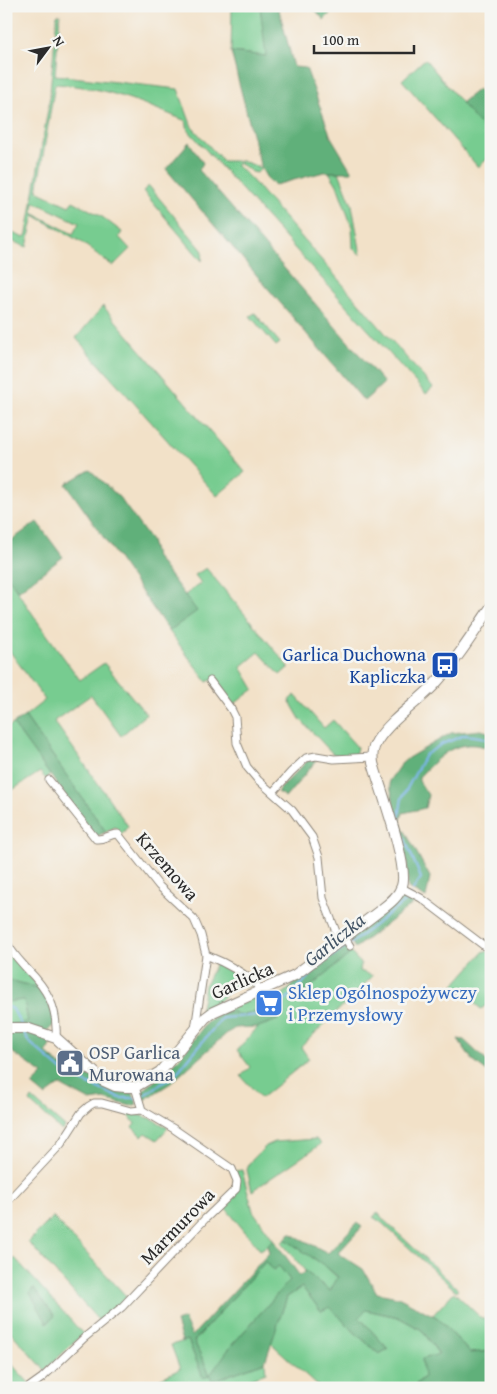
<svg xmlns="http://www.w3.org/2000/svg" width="497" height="1394" font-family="'Gentium Book Plus',serif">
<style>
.green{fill:#77cc90;stroke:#517c5e;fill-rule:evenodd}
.forest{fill:#61b07a;stroke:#466e52;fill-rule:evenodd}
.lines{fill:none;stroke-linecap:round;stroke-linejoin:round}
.stream{stroke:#7eb6ee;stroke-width:2}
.street-casing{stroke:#8e867a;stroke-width:9}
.secondary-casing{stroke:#8e867a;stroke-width:12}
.street{stroke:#fff;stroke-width:7}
.secondary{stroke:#fff;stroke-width:10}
.labels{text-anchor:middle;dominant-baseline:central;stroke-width:5;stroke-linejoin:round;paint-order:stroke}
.transit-label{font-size:19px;fill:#164399;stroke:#f6f6f2;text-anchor:end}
.street-label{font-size:19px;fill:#2b2b2b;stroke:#f6f6f2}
.shop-label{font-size:19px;fill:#366cbe;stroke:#f6f6f2;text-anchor:start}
.service-label{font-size:19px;fill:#4e5e75;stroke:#f6f6f2;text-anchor:start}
.water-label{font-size:20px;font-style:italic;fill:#456;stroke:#f6f6f2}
</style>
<rect width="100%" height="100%" fill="#f6f6f2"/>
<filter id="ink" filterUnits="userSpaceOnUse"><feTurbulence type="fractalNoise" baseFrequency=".02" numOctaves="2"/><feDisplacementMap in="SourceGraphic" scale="10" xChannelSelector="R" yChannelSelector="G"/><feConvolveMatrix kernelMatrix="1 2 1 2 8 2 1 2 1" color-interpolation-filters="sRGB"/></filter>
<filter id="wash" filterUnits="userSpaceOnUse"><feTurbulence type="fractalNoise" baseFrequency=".0096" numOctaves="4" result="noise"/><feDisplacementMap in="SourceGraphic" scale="20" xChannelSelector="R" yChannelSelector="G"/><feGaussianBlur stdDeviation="1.12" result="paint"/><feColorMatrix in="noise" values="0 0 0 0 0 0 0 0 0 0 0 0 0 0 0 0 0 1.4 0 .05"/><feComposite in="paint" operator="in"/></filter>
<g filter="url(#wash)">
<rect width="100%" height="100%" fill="#f2e1c8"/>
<path class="green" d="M232,6h28l7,50 -36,-4z
M60,14l-5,61 123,14 14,38 31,34h20l18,7 -4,5 -5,-1 -13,-9 -3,2 14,13 183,210 -7,6 -238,-264 -2,-9c-46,-19 -80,-34 -131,-37l-18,107 32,15 4,-5 28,15 21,16 -3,5 11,12 -17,17 -32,-24 -47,-27 -7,32 -21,-8v-9l16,7 4,-1 1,-3 22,-130 8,-88zM34,202l45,21 -6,11 -40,-21z
M425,59l66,79v18l-13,11 -76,-87z
M329,172h10l13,33 9,50 -8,-7 -1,-21 -15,-42z
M149,186l54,65 -1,10 -59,-70z
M103,306l142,166 -28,24 -141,-158z
M255,313l25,30 -4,3 -26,-30z
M206,568l83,99 -9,8 -21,-23 -18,15 13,22 -21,16 -22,-25 -4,2 -38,-51 27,-20 -11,-16 16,-12 -6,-8z
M6,574l34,51 40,55 24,-17 42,51 -25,22 -30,-41 -37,26 74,105 -6,8 -7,-7 -9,5 -81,-116 20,-16 -39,-54z
M295,695l29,33 9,-8 24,27 -2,9 -21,-1 -34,-36 -11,-19z
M13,724l37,51 -4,4 -6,-7 -34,22v-69l2,2z
M484,951l7,1v50l-10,7 -27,-24z
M6,953l36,36 -36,-10z
M351,953l10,11 -1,7 13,5 -72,71 8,12 -48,39 -20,-22 9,-9 -13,-17 21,-23 19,-7 -4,-12 4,-3 -2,-5 14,-11 9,8z
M216,963l36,22 -20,2 -11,13 -21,13 5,-28z
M255,997l6,13 -21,5 -9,-4 -13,3z
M24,1000l4,23 -22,2v-23z
M32,1098l33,29 -3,4 -32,-29z
M127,1112l26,7 15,9 -11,12 -11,-7 -4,4 -10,-10 3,-3z
M316,1139l5,5 -69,47 -5,-21 2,-7 17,-17 9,-4z
M242,1170l11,41 20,28 -6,7 -7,4 -36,-44 11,-13v-22z
M378,1213l7,8 73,68 -2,2 -74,-68 -9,-6z
M53,1217l74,80 -28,24 -71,-79z
M285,1239l40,27 13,12 -8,13 -25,-20 -23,-28z
M15,1258l68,76 -38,36 -39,-43v-61zM33,1288l21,28 -6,7 -18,-30z
M266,1261l13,4 11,15 -59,66 -19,35 53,-19 1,11 -42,15h-68l-3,-6 27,-13 -9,-24 17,-5 15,37 7,-2 -16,-34z
M302,1287l19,24 9,-5 19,21 30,27 9,-5 -30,-33 8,-6 32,7 24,13 17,25 -15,22 -8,7 3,4h-99l-49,-45 16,-46z
M454,1292l26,25 11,4v30l-21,2 -32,-35 -5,-3z
M6,1358l24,26 -5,4h-19z"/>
<path class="forest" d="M260,6h18l16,61 12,1 25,69 21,35h-28l-49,13 -7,-5 -7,-12 -30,-116 35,4z
M312,6h26l-14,14z
M478,89l13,14v29l-3,2 -27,-31z
M189,142l14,21 -4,7 185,213 -20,18 -198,-232z
M90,470l29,27 32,44 4,15 42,55 -28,20 -103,-147z
M37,522l26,35 -45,34 -12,-17v-30z
M25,716l81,116 -9,4 -4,-2 -80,-110z
M481,730l10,3v16c-33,-13 -51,6 -72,28v4l9,14 -3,13 -22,5 -3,9 30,55 -4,21 -18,-10 -1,-25 -14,-51v-12l-4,-19 11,-16 8,-7 43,-25z
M308,760l8,1 -30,36 -9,-5z
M406,895l12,5 -63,48 -6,-9 52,-42z
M344,943l7,10 -53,44 -9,-8 11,-13z
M6,979l36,10 11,23 2,12 -13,12 10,5 -6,12 19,16 13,6 15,2 25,13 15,3 4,11 -6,2 -27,-7 -14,2 -30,-16 -15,11 -13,-11 11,-11 -31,-22 -6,1v-28l22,-3 -4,-22 -18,2z
M273,1008l5,12 -20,7 -23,1 -9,6 -55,49 -27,17 -4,-7 31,-26 10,-11 26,-34 11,-8 13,-3 9,4z
M458,1039l6,1 27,25v10l-18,-14z
M357,1223l5,4 -24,26 25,16 14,24 21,4 40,21 32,35 21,-2v37h-72l-3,-4 8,-7 -2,-18 17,-5 -17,-24 -24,-13 -32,-7 -7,7 29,32 -9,5 -30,-27 -19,-20 -9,4 -19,-24 -15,10 -22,65 -53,19 -2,-6 -7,3 -15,-38 -6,1 -6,-19 8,-3 8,17 77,-83 -2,-7 6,-7 27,37 5,-5 25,20 8,-14 -13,-11 -40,-27 5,-6 38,20zM266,1261l7,9 6,-4 11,14 -59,66 -21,29 -16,-34z
M34,1288l21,28 -8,7 -17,-30z"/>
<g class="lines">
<path class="stream" d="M412,891l9,-13 -23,-55 4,-25 23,-43 17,-11 23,-9 16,2 10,4
M6,1006l7,3 8,16
M24,1032l4,9 38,33 54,24h16
M141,1097l34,-22 47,-57 50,-4 49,-50 33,-23 54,-42 2,-4"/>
</g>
</g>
<g filter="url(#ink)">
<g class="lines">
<defs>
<path id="street" d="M210,681l21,28 4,8 2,26 10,24 11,13 34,30 20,27 7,20 4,41 17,44
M49,780l47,59c8,1 13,-5 22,-5l41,52 35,33 7,16 5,20 -11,74
M273,792l18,-20 15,-14 10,-2 18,3 38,-2
M402,888l19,10 62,47 8,3
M345,938l5,8
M6,941c5,11 13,19 21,28 21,21 31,39 29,69
M206,955c15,6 47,21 54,35
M6,1203l55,-59 20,-31 8,-7 5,-3h8l29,8 11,-1
M28,1388l14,-10 42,-40 38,-31 83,-88 31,-30 1,-8 -5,-12 -58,-40 -32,-19 -7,-23"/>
<path id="secondary" d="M6,1028h20l30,10 48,43 11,5 10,1h10l25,-15 45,-54 8,-6 82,-37 87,-66c8,-6 17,-13 20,-23 7,-21 -22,-98 -29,-123 -1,-8 -1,-14 4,-22 14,-22 39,-37 57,-56 22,-24 39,-51 57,-78"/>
</defs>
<use href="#street" class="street-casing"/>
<use href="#secondary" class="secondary-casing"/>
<use href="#street" class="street"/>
<use href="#secondary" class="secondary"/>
</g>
</g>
<defs>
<symbol id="bus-square" viewBox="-11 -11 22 22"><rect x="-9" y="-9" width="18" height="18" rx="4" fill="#1a4fb4" stroke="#f6f6f2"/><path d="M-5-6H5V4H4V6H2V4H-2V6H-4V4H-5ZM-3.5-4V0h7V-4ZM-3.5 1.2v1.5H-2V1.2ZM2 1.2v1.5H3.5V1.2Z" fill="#fff"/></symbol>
<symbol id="supermarket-square" viewBox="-11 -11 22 22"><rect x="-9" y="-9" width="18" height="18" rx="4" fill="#3f7fe0" stroke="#f6f6f2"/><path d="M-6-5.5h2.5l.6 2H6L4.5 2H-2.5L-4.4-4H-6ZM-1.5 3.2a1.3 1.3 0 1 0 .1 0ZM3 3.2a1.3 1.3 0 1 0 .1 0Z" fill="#fff"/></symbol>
<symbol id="civic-square" viewBox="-11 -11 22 22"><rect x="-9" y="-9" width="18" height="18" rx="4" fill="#5c6f8a" stroke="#f6f6f2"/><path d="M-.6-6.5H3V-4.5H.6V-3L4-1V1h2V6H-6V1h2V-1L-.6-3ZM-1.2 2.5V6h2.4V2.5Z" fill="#fff"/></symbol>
</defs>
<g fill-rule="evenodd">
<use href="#bus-square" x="429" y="649" width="32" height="32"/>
<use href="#supermarket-square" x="253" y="987" width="32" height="32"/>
<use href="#civic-square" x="54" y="1047" width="32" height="32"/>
</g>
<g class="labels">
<g class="transit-label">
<text x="426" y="654">Garlica Duchowna<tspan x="426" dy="22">Kapliczka</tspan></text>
</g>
<g class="street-label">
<text transform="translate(168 866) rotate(49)">Krzemowa</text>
<text transform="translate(242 980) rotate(-24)">Garlicka</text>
<text transform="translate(177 1226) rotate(-46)">Marmurowa</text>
</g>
<g class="shop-label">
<text x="288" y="992">Sklep Ogólnospożywczy<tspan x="288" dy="22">i Przemysłowy</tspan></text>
</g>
<g class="service-label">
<text x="89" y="1052">OSP Garlica<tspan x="89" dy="22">Murowana</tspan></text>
</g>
<g class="water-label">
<text transform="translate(334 939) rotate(-39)">Garliczka</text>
</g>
</g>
<rect width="497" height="1394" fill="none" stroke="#f6f6f2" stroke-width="25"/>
<g transform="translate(48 48) rotate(58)" stroke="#f6f6f2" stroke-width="4" paint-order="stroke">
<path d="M0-4L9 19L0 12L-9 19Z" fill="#2b2b2b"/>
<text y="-8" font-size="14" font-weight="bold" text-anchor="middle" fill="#2b2b2b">N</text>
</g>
<path d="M314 45v8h100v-8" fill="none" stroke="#2b2b2b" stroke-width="2.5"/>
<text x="322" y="45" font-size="15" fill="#2b2b2b" stroke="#f6f6f2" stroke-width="4" paint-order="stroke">100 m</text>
</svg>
